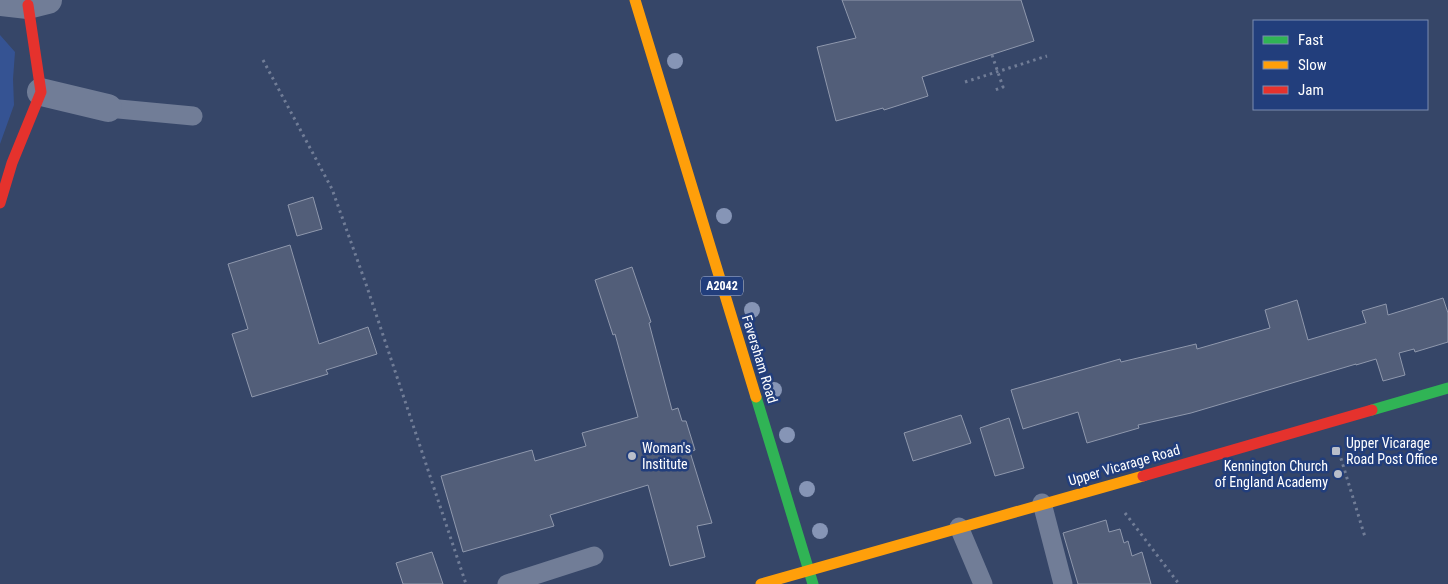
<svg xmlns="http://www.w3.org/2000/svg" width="1448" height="584" font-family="'Roboto Condensed',sans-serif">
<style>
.green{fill:#355393}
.building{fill:#525e79;stroke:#8f98ad}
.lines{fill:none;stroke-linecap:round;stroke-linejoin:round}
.path{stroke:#717d97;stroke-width:3;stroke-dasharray:2.5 4;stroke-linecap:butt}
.lane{stroke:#717d97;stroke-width:19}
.street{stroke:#717d97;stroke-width:28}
.fast{stroke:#30b455;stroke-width:11}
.slow{stroke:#ff9f0a;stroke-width:11}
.jam{stroke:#e5322d;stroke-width:11}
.tree{fill:#8695b6}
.poi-dot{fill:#b9beca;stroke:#223e7c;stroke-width:2}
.labels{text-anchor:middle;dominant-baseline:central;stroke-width:5;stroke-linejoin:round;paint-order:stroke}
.shield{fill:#223e7c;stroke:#bdc5d8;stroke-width:1}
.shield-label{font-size:12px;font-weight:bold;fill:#fff}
.street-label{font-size:14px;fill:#fff;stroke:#223e7c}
.poi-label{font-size:14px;fill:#fff;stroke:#223e7c;text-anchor:start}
</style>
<rect width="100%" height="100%" fill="#364668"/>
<path class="green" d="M0,35l15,17 -2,27 1,26 -14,39z"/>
<path class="building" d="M842,0h179l13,41 -112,36 6,19 -44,14 -1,-2 -47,13 -19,-74 39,-9z
M313,197l9,32 -25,7 -9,-31z
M290,245l29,99 49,-17 9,27 -51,16 2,4 -76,23 -20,-63 16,-5 -20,-65z
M632,267l19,55 -2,1 23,87 6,-2 4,13h4l9,29 -5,2 22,71 -15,3 8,31 -35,9 -22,-81 -98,30 4,11 -91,26 -22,-76 91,-26 3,11 51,-15 -4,-13 56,-16 -23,-83 -2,1 -18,-55z
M1443,298l5,15v29l-33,10 -1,-3 -15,4 6,22 -22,6 -7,-22 -20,6v-1l-165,49 -53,12 1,3 -52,15 -9,-31 -55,17 -12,-39 109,-31 1,3 75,-18 1,5 73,-21 -5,-18 32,-10 11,40 58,-17 -4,-12 24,-7 2,11z
M961,415l10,28 -58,18 -9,-28z
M1009,418l15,50 -29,8 -15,-48z
M1106,520l3,12 11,-3 4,14 4,-2 4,15 10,-4 9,32h-73l-15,-51z
M432,552l11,32h-40l-7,-21z"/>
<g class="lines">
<path class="path" d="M992,55l11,32 -8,3
M263,60l69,129 35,98 99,297
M965,82l82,-26
M1339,452l26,85
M1125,513l54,71"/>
<path class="lane" d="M108,108l85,8
M1042,503l21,81
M959,527l24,57
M507,584l87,-28"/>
<path class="street" d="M0,2l28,3 20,-5
M41,92l67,16"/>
<path class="fast" d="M756,397l57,187
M1372,410l76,-22"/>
<path class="slow" d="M635,0l121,397
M761,584l382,-108"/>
<path class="jam" d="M0,203l12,-40 29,-71 -13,-87
M1143,476l229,-66"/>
</g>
<g class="tree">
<circle cx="675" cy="61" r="8"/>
<circle cx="724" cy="216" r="8"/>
<circle cx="752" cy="310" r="8"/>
<circle cx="774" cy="390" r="8"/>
<circle cx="787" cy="435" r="8"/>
<circle cx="807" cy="489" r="8"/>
<circle cx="820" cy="531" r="8"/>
</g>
<g class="poi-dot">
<rect x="1331" y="446" width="10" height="10" rx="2.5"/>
<circle cx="632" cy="456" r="5"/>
<circle cx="1338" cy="474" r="5"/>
</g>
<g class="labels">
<rect class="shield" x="701" y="276.5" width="42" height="19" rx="4"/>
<g class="shield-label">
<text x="722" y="286">A2042</text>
</g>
<g class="street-label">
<text transform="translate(760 359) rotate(73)">Faversham Road</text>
<text transform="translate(1124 465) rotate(-16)">Upper Vicarage Road</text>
</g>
<g class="poi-label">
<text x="1346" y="443">Upper Vicarage<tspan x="1346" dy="16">Road Post Office</tspan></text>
<text x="642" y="448">Woman's<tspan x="642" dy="16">Institute</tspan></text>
<text x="1328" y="466" text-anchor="end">Kennington Church<tspan x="1328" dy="16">of England Academy</tspan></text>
</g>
</g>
<rect x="1253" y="20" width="175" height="90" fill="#223e7c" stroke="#7a8bb0"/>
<rect x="1263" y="36" width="25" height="8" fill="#30b455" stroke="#7a8bb0"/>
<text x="1298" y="45" font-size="15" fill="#ffffff">Fast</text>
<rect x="1263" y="61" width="25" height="8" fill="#ff9f0a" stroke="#7a8bb0"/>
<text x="1298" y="70" font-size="15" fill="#ffffff">Slow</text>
<rect x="1263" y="86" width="25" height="8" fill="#e5322d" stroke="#7a8bb0"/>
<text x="1298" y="95" font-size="15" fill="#ffffff">Jam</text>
</svg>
